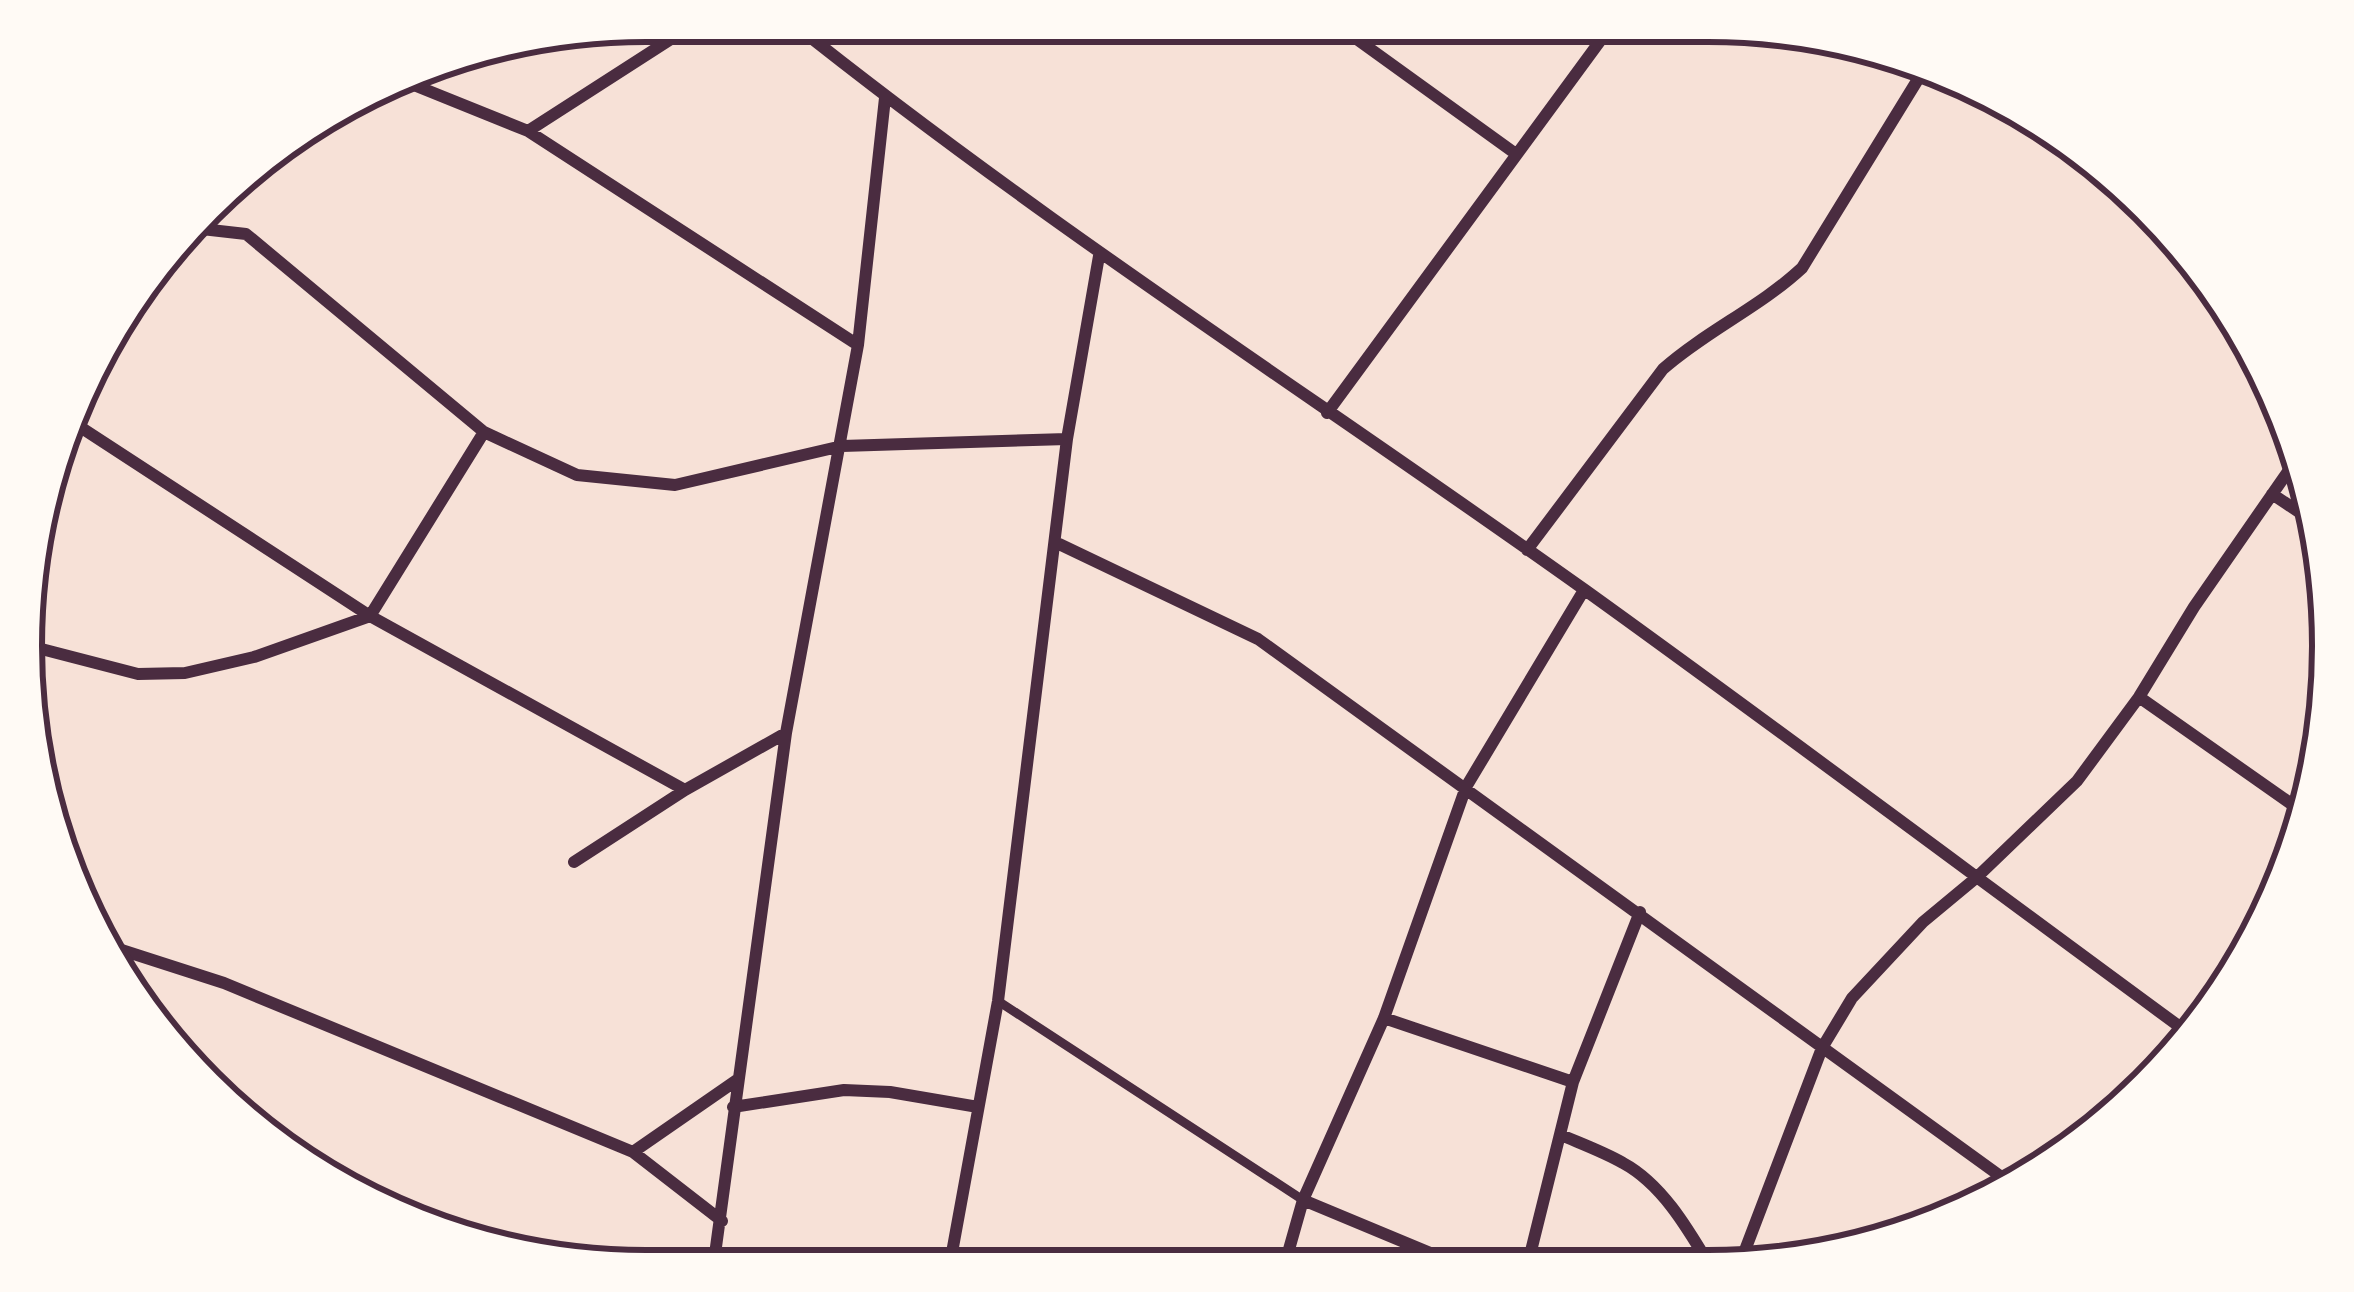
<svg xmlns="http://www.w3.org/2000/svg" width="2354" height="1292" font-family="Merriweather,serif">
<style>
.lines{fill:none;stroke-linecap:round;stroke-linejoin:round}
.service{stroke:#4a2c40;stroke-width:9}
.minor{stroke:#4a2c40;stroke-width:12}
.rim{fill:none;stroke:#4a2c40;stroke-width:6}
</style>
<rect width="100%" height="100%" fill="#f7e1d7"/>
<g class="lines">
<path class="service" d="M998,1001l305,199"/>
<path class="minor" d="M790,21c255,204 529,379 795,569 203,146 404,297 606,445
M1333,22l183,132
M399,79l129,52 330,214
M528,131l171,-110
M193,228l53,6 238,198 93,43 98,10 167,-39 225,-7
M1327,413l287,-391
M71,421l299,195 315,174
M2272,494l42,28
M1057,543l201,96 756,547
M1527,550l136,-181c43,-38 97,-62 139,-101l126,-205
M26,645l112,29 47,-1 69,-16 116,-41 114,-184
M2139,697l161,113
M574,862l111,-72 101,-57
M106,945l118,38 409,169 89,69
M1384,1018l189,64
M733,1107l111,-17 46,2 88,15
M1561,1135c21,9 43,17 62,28 39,21 65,66 87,103
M633,1152l104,-72
M1303,1200l161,67
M1739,1266l83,-218 30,-50 71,-76 53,-44 101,-97 62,-84 55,-90 104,-150
M1284,1267l19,-67 81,-182 82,-231 118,-197
M1527,1267l46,-185 67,-170
M713,1269l73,-536 72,-388 27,-247
M949,1269l49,-268 69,-562 32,-183"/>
</g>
<path d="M0 0H2354V1292H0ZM646 42H1708A604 604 0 0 1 2312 646V646A604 604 0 0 1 1708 1250H646A604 604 0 0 1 42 646V646A604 604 0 0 1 646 42Z" fill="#fffaf5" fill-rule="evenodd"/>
<path class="rim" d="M646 42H1708A604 604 0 0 1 2312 646V646A604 604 0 0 1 1708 1250H646A604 604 0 0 1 42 646V646A604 604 0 0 1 646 42Z"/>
</svg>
